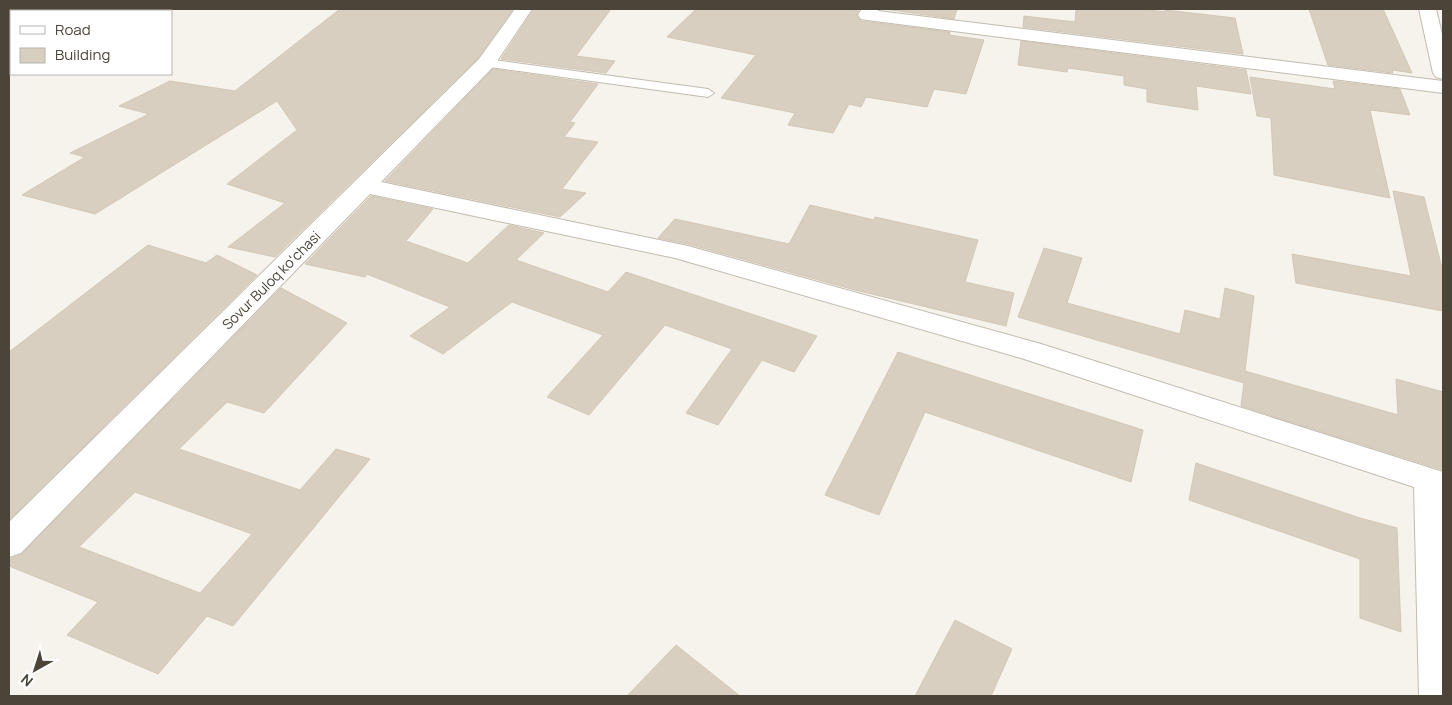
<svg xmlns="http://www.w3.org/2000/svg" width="1452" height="705" font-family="Manrope,sans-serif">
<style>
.building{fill:#d8cfc1;stroke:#d3c7b4;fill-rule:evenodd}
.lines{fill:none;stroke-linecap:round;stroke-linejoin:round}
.service-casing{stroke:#c2bbae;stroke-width:2}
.minor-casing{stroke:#c2bbae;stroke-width:2}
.service{fill:#fff;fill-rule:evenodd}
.minor{fill:#fff;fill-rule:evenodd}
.labels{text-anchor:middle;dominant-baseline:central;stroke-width:4;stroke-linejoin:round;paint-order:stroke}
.street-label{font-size:14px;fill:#4b4439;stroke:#fff}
</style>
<rect width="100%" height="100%" fill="#f6f3ec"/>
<path class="building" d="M340,9h173l-35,49 -203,199 -47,-10 57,-44 -58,-19 70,-54 -20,-29 -182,113 -73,-19 63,-38 -15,-4 79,-39 -30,-8 51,-25 65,10z
M534,9h77l-35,47 39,5 -9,12 -105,-14z
M696,9h153l10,2 -3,4 5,6 89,11 -1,3 35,5 -18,54 -32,-5 -7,18 -61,-10 -5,10 -12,-3 -16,29 -45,-8 7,-12 -74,-15 35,-43 -89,-18z
M885,9h72l-3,10z
M1076,9h62l28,3 -1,-2 70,8 8,36 -220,-27 1,-11 51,6z
M1309,9h74l29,64 -20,-3 1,3 -65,-8z
M1021,41l225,29 5,24 -55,-8 2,24 -51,-8v-13l-23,-4v-9l-56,-8 -1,4 -49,-7z
M493,69l105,15 -28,38 5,1 -11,14 34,5 -36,47 24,4 -26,24 -175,-36z
M1250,77l85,12 -2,-8 67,8 10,26 -40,-5 20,88 -116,-23 -3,-57 -14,-2z
M1393,191l31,6 19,75v39l-147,-28 -4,-29 119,22z
M371,196l62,13 -27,32 62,22 41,-38 35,8 -28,27 92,32 18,-20 191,64 -23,36 -32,-12 -44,65 -32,-12 46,-64 -67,-24 -76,90 -42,-18 56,-62 -91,-33 -69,52 -33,-18 40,-29 -83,-33 -2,3 -60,-13z
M810,205l64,15 1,-3 103,23 -13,42 49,11 -8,33 -151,-36 -167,-46 -30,-6 17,-19 114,25z
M148,245l58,18 11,-8 40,20 -248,245v-168z
M1044,248l38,10 -15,45 113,31 5,-24 35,9 5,-31 29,8 -9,75 153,44 -2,-36 47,13v78l-202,-64 3,-23 -226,-66z
M281,288l66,35 -83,90 -37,-11 -48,47 121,41 36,-41 34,10 -137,167 -26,-10 -49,58 -91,-39 31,-33 -89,-36v-7l13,-5zM135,492l56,20 61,22 -52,59 -121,-46z
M898,352l245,78 -12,52 -206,-70 -46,103 -54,-20z
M1196,463l164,55 37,10 4,104 -41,-14v-59l-171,-59z
M955,620l57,29 -21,47h-76z
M676,645l64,51h-113z"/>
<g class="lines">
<defs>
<path id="service" d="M486,59l222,30 6,4 -6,4 -226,-31 -2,-3 2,-3z"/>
<path id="minor" d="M23,9h21l-2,2h-20z
M515,9h17l-39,58 -112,115 307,64 353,98 402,128v224h-24l-5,-209 -393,-129 -346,-100 -305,-64 -349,359 -12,4v-35l470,-463z
M862,9h16v2l565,70v12l-576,-73 -6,-1 -3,-4z
M1419,9h17l7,29v41l-7,-2 -3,-4z
M9,17h2v11h-2z"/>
</defs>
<use href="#service" class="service-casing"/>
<use href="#minor" class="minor-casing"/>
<use href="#service" class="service"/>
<use href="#minor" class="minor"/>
</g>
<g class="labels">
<g class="street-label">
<text transform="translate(271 280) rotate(-45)">Sovur Buloq koʻchasi</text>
</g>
</g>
<rect width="1452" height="705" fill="none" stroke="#4b4439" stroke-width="20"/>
<rect x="10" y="10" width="162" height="65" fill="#ffffff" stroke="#b7b4b0"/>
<rect x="20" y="26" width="25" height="8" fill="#ffffff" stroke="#b7b4b0"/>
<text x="55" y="35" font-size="15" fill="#4b4439">Road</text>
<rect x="20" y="48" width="25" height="15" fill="#d8cfc1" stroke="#b7b4b0"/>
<text x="55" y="60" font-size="15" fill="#4b4439">Building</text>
<g transform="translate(35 670) rotate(219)" stroke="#ffffff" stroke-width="4" paint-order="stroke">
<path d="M0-4L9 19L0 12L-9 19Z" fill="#4b4439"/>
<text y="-8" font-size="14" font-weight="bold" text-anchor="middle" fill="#4b4439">N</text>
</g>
</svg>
